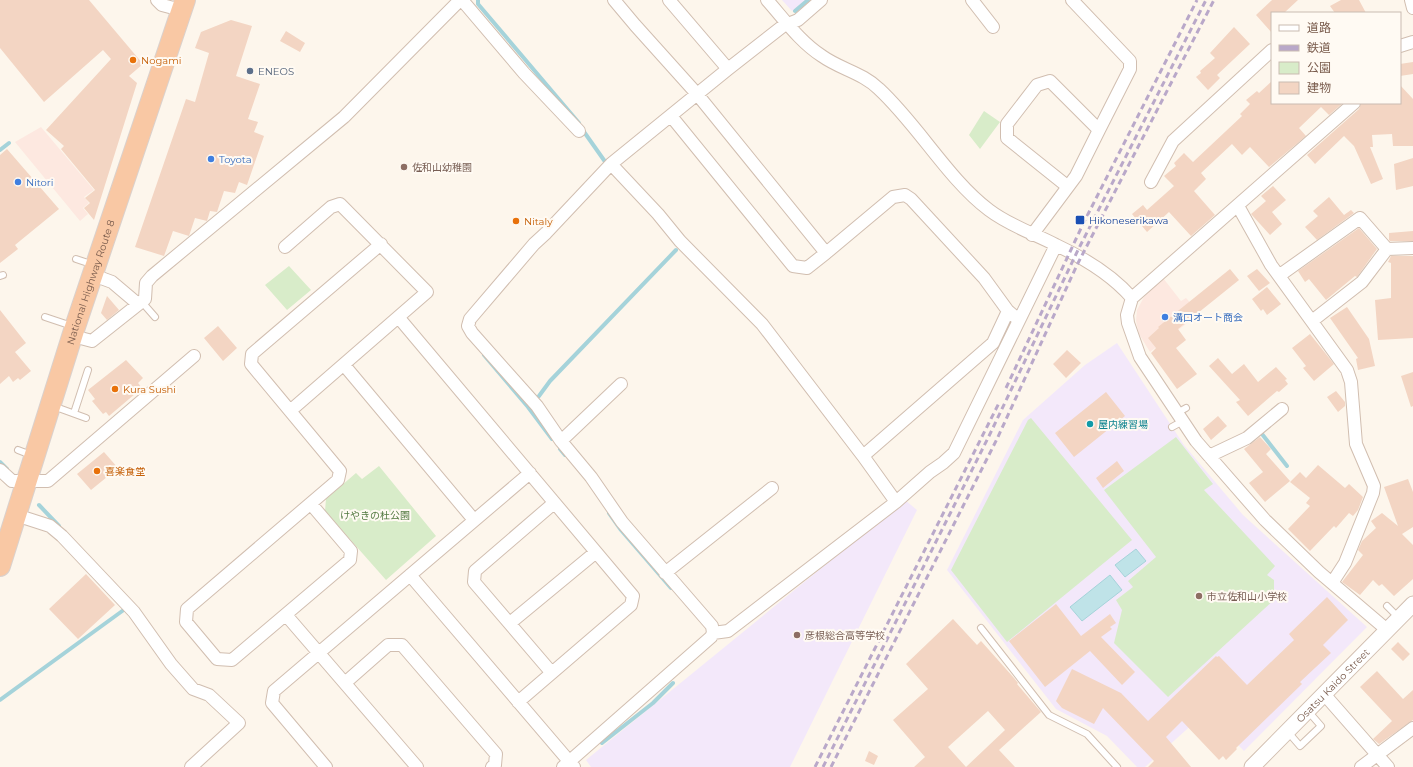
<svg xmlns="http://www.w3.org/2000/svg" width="1413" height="767" font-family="Montserrat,'Noto Sans JP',sans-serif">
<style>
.commercial{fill:#fde8e0}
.education{fill:#f3e8fa}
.green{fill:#d8ecc9}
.water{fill:#bfe3e8;stroke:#a5d3da}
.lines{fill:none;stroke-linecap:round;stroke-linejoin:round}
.stream{stroke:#a5d3da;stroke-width:4}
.building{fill:#f3d5c3;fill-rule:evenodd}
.service-casing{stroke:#d1beb0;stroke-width:8}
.minor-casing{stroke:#d1beb0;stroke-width:14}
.tertiary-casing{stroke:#d1beb0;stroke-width:17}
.trunk-casing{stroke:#dad1cd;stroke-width:22}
.service{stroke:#fff;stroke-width:6}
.minor{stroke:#fff;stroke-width:12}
.tertiary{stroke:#fff;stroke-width:15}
.trunk{stroke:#f9c8a4;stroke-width:20}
.rail{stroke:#b9a8c9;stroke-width:3;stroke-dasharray:6 4;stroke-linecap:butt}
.food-dot{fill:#e8710a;stroke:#fffaf3;stroke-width:1.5}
.service-dot{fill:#5c6f8a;stroke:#fffaf3;stroke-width:1.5}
.shop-dot{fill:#3f7fe0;stroke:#fffaf3;stroke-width:1.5}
.education-dot{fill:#8d6e63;stroke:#fffaf3;stroke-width:1.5}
.transit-dot{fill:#1a4fb4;stroke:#fffaf3;stroke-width:1.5}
.culture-dot{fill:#0f9aa8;stroke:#fffaf3;stroke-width:1.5}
.labels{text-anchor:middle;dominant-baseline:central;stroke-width:4;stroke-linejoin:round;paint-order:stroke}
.food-label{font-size:10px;fill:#c56008;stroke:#fffaf3;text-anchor:start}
.service-label{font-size:10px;fill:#4e5e75;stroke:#fffaf3;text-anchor:start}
.shop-label{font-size:10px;fill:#366cbe;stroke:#fffaf3;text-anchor:start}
.education-label{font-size:10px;fill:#785e54;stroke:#fffaf3;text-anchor:start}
.transit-label{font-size:10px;fill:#164399;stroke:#fffaf3;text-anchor:start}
.street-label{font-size:10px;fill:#7a5c4d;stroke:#fffaf3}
.culture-label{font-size:10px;fill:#0d838f;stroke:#fffaf3;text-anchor:start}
.park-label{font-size:10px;fill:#537a41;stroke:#fffaf3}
</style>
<rect width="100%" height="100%" fill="#fdf6ec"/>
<path class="commercial" d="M41,127l53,63 -10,7 5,6 -6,5 5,6 -8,7 -65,-79z
M1163,278l18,23 5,-3 14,15 -50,39 -11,-18 -3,-13 1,-11 7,-13z"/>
<path class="education" d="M782,0h25l-15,11z
M1117,343l67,102 59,70 124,112 -123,124 -38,-39 -61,55h-8l-30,-31 -51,-27 -109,-139 76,-150 62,-55z
M905,500l12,10 -127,257h-199l-5,-7z"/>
<path class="green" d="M984,111l16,11 -20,27 -11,-14z
M289,266l22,24 -24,20 -22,-25z
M1031,418l101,122 -125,102 -56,-72 77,-150z
M1176,437l37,47 -9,6 71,76 -8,9 7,5v20l-106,97 -54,-54 8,-33 -6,-10 17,-13 -5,-6 28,-24 -52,-67z
M379,466l57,70 -50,44 -61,-69 1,-12 30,-26 6,6z"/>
<path class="water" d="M1136,549l10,12 -21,16 -10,-12z
M1110,575l12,15 -40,31 -12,-14z"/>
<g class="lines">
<path class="stream" d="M478,0v4l101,119
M795,11l13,-11
M582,129l24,34
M0,150l9,-7
M484,355l44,52 24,32
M539,396l11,-15 126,-131
M1262,434l25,32
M560,449l5,6
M0,462l7,7
M39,505l20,21
M609,513l12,17 50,58
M0,700l125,-91
M602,743l51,-40 20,-20"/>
</g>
<path class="building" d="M0,0h89l54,64 -14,12 8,7 -43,137 -10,-12 6,-5 -5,-5 10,-8 -34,-41 3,-3 -18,-16 65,-71 -8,-9 -59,52 -44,-54z
M1272,0h26l-14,13h-12v20l-16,-18z
M1341,0h18l7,13h-31l-5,-7z
M231,20l21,6 -16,50 24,8 -12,35 10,3 -4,10 10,4 -17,49 -8,-3 -4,11 -11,-2 -7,21 -7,-1 -3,10 -12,-3 -6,18 -16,-5 -9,25 -29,-9 51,-148 9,3 14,-49 -14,-5 6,-16z
M1234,27l16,17 -33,31 3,3 -12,12 -12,-13 5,-4 -1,-2 15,-13 -5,-5z
M286,31l19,12 -5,9 -20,-11z
M1413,62v12l-13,2v-12z
M1272,81v22h71l-14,12 -8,-8 -22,21 7,8 -37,31 -19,-20 -8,8 -10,-11 -31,29 5,6 -12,12 21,24 -24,21 -22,-24 -22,20 -15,-18 11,-9 4,5 27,-24 -10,-10 12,-10 -2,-3 10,-10 9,9 49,-46 -2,-2 10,-10 -4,-4 11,-9 2,2z
M1400,85l13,14v47h-20l-1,-12 -20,1 1,12h-3l13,32 -12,5 -17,-38 -10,-10 -29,28 -8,-9 52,-46 2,-6h39z
M7,149l52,60 -44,36 3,4 -18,14v-108z
M1413,158v28l-17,4 -2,-26z
M1273,186l13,14 -14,12 10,12 -12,11 -19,-21 15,-13 -5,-5z
M1329,197l15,18 7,-5 3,3 -37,27 -12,-13 13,-11 -5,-5z
M1359,228l18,21 -20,28 -2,-1 -29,24 -17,-21 -4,3 -7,-11z
M1413,231v10h-23l-1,-1v-7z
M1391,256h22v82l-35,2 -3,-40 16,-2v-35l-3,-1z
M1230,269l9,11 -61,49 8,11 -10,8 21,26 -20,15 -26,-36 5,-5 -8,-10 11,-10 -1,-1z
M1257,269l13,14 -11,8 -12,-15z
M1267,287l14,17 -14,11 -4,-6 -2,2 -9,-12z
M107,296l12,14 -12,10 -6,-7z
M1347,307l22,32 6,27 -17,4 -2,-11 2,-1 -28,-40z
M0,310l26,33 -11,9 16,19 -11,9 -2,-2 -5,4 -4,-6 -9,8z
M218,326l19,22 -14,13 -19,-23z
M1310,334l24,30 -20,17 -11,-13 3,-2 -14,-18z
M1067,350l14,13 -15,15 -13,-14z
M1218,358l14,16 12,-10 14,18 18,-15 11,12 -2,1 3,4 -9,8 -2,-1 -29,25 -12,-14 4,-2 -31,-34z
M126,360l17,18 -5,5 4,5 -33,28 -3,-4 -3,2 -11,-13 3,-2 -7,-9z
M1413,372v34l-2,1 -10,-31z
M1336,391l9,11v4l-7,6 -11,-15z
M1106,392l19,24 -51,41 -19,-24z
M1218,416l9,10 -16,14 -8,-11z
M1260,437l11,12 -5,5 24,27 -25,21 -16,-19 14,-11 -19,-23z
M104,452l14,16 -27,22 -14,-16z
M1117,461l7,10 -21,17 -7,-10z
M1318,465l27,23 4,-4 14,13 -5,13 -5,6 -4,-3 -13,15 -2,-2 -24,25 -22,-22 22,-23 -4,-3 4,-5 -20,-16 10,-10 6,6z
M1408,479l5,13v35l-11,7 11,11v34l-19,17 -12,-12 -3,2 -6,-6 -13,15 -18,-13 21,-27 -5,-5 4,-9 14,-13 -5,-7 11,-8 16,13 -14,-39z
M86,574l29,31 -37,34 -29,-30z
M1327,597l21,23 -25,25 8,8 -31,29 2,2 -66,64 1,1 -11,11 -3,-4 -4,4 -37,-39 -16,16 25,30h-43l6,-6 -51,-53 -9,16 -32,-16 -6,-7 16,-32 49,24 27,28 68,-65 1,1 2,-1 28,29 47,-45 -5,-6z
M1056,604l25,32 29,-22 6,9 -6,4 2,2 -11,8 34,35 -13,13 -32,-34 -45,36 -36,-46z
M953,619l24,26 4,-4 33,37 4,5 -1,1 24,28 -42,38 16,17h-101l11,-10 -32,-37 35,-31 -22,-25zM988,711l17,19 -39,37 -18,-20z
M1398,642l12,12 -7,7 -12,-12z
M1377,671l26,28 10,-9v30l-34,24 -6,-5 19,-18 -32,-34z
M869,751l9,5 -4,9 -9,-4z"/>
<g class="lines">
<defs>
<path id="service" d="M76,259l18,6
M0,276l3,-1
M141,301l14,16
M45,317l27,9
M53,406l33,12
M74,413l14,-43
M1177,413l9,-5
M1172,427l11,-6
M18,450l13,5
M1387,606l12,12
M981,628l68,87 38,19 30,33
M1288,732l12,14 21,-20 -13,-15"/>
<path id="minor" d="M157,0l5,5 19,5
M462,0l62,73 55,58
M614,0l21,25 62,69 129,159 -19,15 -14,-2 -122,-150
M669,0l59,69
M767,0c17,19 33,42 55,56 18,13 41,17 57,33 39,36 69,90 110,121 21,16 44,23 67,35 28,13 56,30 76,53
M972,0l21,27
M1072,0l58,61v8l-31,61
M1411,0l2,8
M1400,46l13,-4
M1354,103l-222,195 -5,17 1,8 12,34 56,84 69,79 54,52 67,57
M611,164l47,50 22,27 82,83 101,132 33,46 34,-30 13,-9 11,-10 102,-208
M1151,182l22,-41 99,-91
M1238,206l33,59 76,105 4,12 5,62 18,42 -1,7 -28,70 -13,20
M1032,235l44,-59 23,-46 -49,-49 -13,4 -30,39v14l60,48
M285,247l46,-40 9,-3 87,88 -137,119
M826,253l67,-56 12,-2 6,4 73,79 24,33 11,9
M93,275l19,7 26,22
M1280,275l80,-57 27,31
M399,318l234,278 -2,9 -113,97
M1312,321l50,-39 25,-33 26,-1
M73,336l19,5 53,-42 1,-16 6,-7 192,-159 116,-117
M344,365l130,155
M561,441l60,-57
M863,456l130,-113 15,-32
M1209,456l38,-18 35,-29
M0,470l12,11h36l146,-125
M311,504l40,47 -1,9 -118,100 -15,-1 -31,-37 1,-13 151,-129 2,-9 -89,-107 1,-10 129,-110
M16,515l34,11 12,10 72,76 37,52 22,25 16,6 30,28 -48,44
M665,573l107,-85
M410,575l164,192
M286,615l131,152
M510,623l86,-71
M713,633l15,-2 168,-129
M551,672l-77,-90 1,-11 79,-68
M346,682l42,-37h14l94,109 -1,11 -3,2
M1324,694l64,73
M326,767l-54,-64 2,-12 256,-218
M563,767l148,-130 2,-4 -1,-7 -90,-104 -31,-45 -30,-36 -24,-35 -65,-73 -4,-7 2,-7 64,-75 12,-11 65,-69 117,-95 55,-43 15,-6 23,-20
M1361,767l52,-39"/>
<g id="tertiary">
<path id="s1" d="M1252,767l161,-163"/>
</g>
<g id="trunk">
<path id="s2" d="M0,566l75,-239 110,-327"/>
</g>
</defs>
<use href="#service" class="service-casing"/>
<use href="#minor" class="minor-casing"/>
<use href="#tertiary" class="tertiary-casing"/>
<use href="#trunk" class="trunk-casing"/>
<use href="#service" class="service"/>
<use href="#minor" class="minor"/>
<use href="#tertiary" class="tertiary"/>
<use href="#trunk" class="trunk"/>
<path class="rail" d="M1006,388l78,-166 113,-222
M815,767l184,-364
M823,767l166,-331 89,-186 128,-250
M831,767l166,-328 80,-174 137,-265"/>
</g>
<g class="food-dot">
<circle cx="133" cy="60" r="4"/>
<circle cx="516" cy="221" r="4"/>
<circle cx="115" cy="389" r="4"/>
<circle cx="97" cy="471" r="4"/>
</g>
<circle class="service-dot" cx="250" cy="71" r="4"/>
<g class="shop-dot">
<circle cx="211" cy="159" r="4"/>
<circle cx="18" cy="182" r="4"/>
<circle cx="1165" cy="317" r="4"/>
</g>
<g class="education-dot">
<circle cx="404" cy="167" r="4"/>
<circle cx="1199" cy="596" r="4"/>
<circle cx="797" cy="635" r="4"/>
</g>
<rect class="transit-dot" x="1075" y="215" width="10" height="10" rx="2"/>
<circle class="culture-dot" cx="1090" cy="424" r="4"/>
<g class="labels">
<g class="food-label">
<text x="141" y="60">Nogami</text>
<text x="524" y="221">Nitaly</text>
<text x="123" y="389">Kura Sushi</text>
<text x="105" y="471">喜楽食堂</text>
</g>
<g class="service-label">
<text x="258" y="71">ENEOS</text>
</g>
<g class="shop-label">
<text x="219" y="159">Toyota</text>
<text x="26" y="182">Nitori</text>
<text x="1173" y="317">溝口オート商会</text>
</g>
<g class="education-label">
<text x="412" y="167">佐和山幼稚園</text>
<text x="1207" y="596">市立佐和山小学校</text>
<text x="805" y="635">彦根総合高等学校</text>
</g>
<g class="transit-label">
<text x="1089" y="220">Hikoneserikawa</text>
</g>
<g class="street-label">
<text stroke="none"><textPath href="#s2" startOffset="298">National Highway Route 8</textPath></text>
<text stroke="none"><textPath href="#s1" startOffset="115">Osatsu Kaido Street</textPath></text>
</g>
<g class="culture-label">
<text x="1098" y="424">屋内練習場</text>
</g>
<g class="park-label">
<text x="375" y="515">けやきの杜公園</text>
</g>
</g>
<rect x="1271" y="12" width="130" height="92" fill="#fffaf3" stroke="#cabbb1"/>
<rect x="1279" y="25" width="20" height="6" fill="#ffffff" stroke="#cabbb1"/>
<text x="1307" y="32" font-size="12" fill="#7a5c4d">道路</text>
<rect x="1279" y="45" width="20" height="6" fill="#b9a8c9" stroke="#cabbb1"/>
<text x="1307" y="52" font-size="12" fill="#7a5c4d">鉄道</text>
<rect x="1279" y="62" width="20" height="12" fill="#d8ecc9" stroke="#cabbb1"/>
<text x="1307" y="72" font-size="12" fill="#7a5c4d">公園</text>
<rect x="1279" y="82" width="20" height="12" fill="#f3d5c3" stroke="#cabbb1"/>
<text x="1307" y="92" font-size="12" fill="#7a5c4d">建物</text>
</svg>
